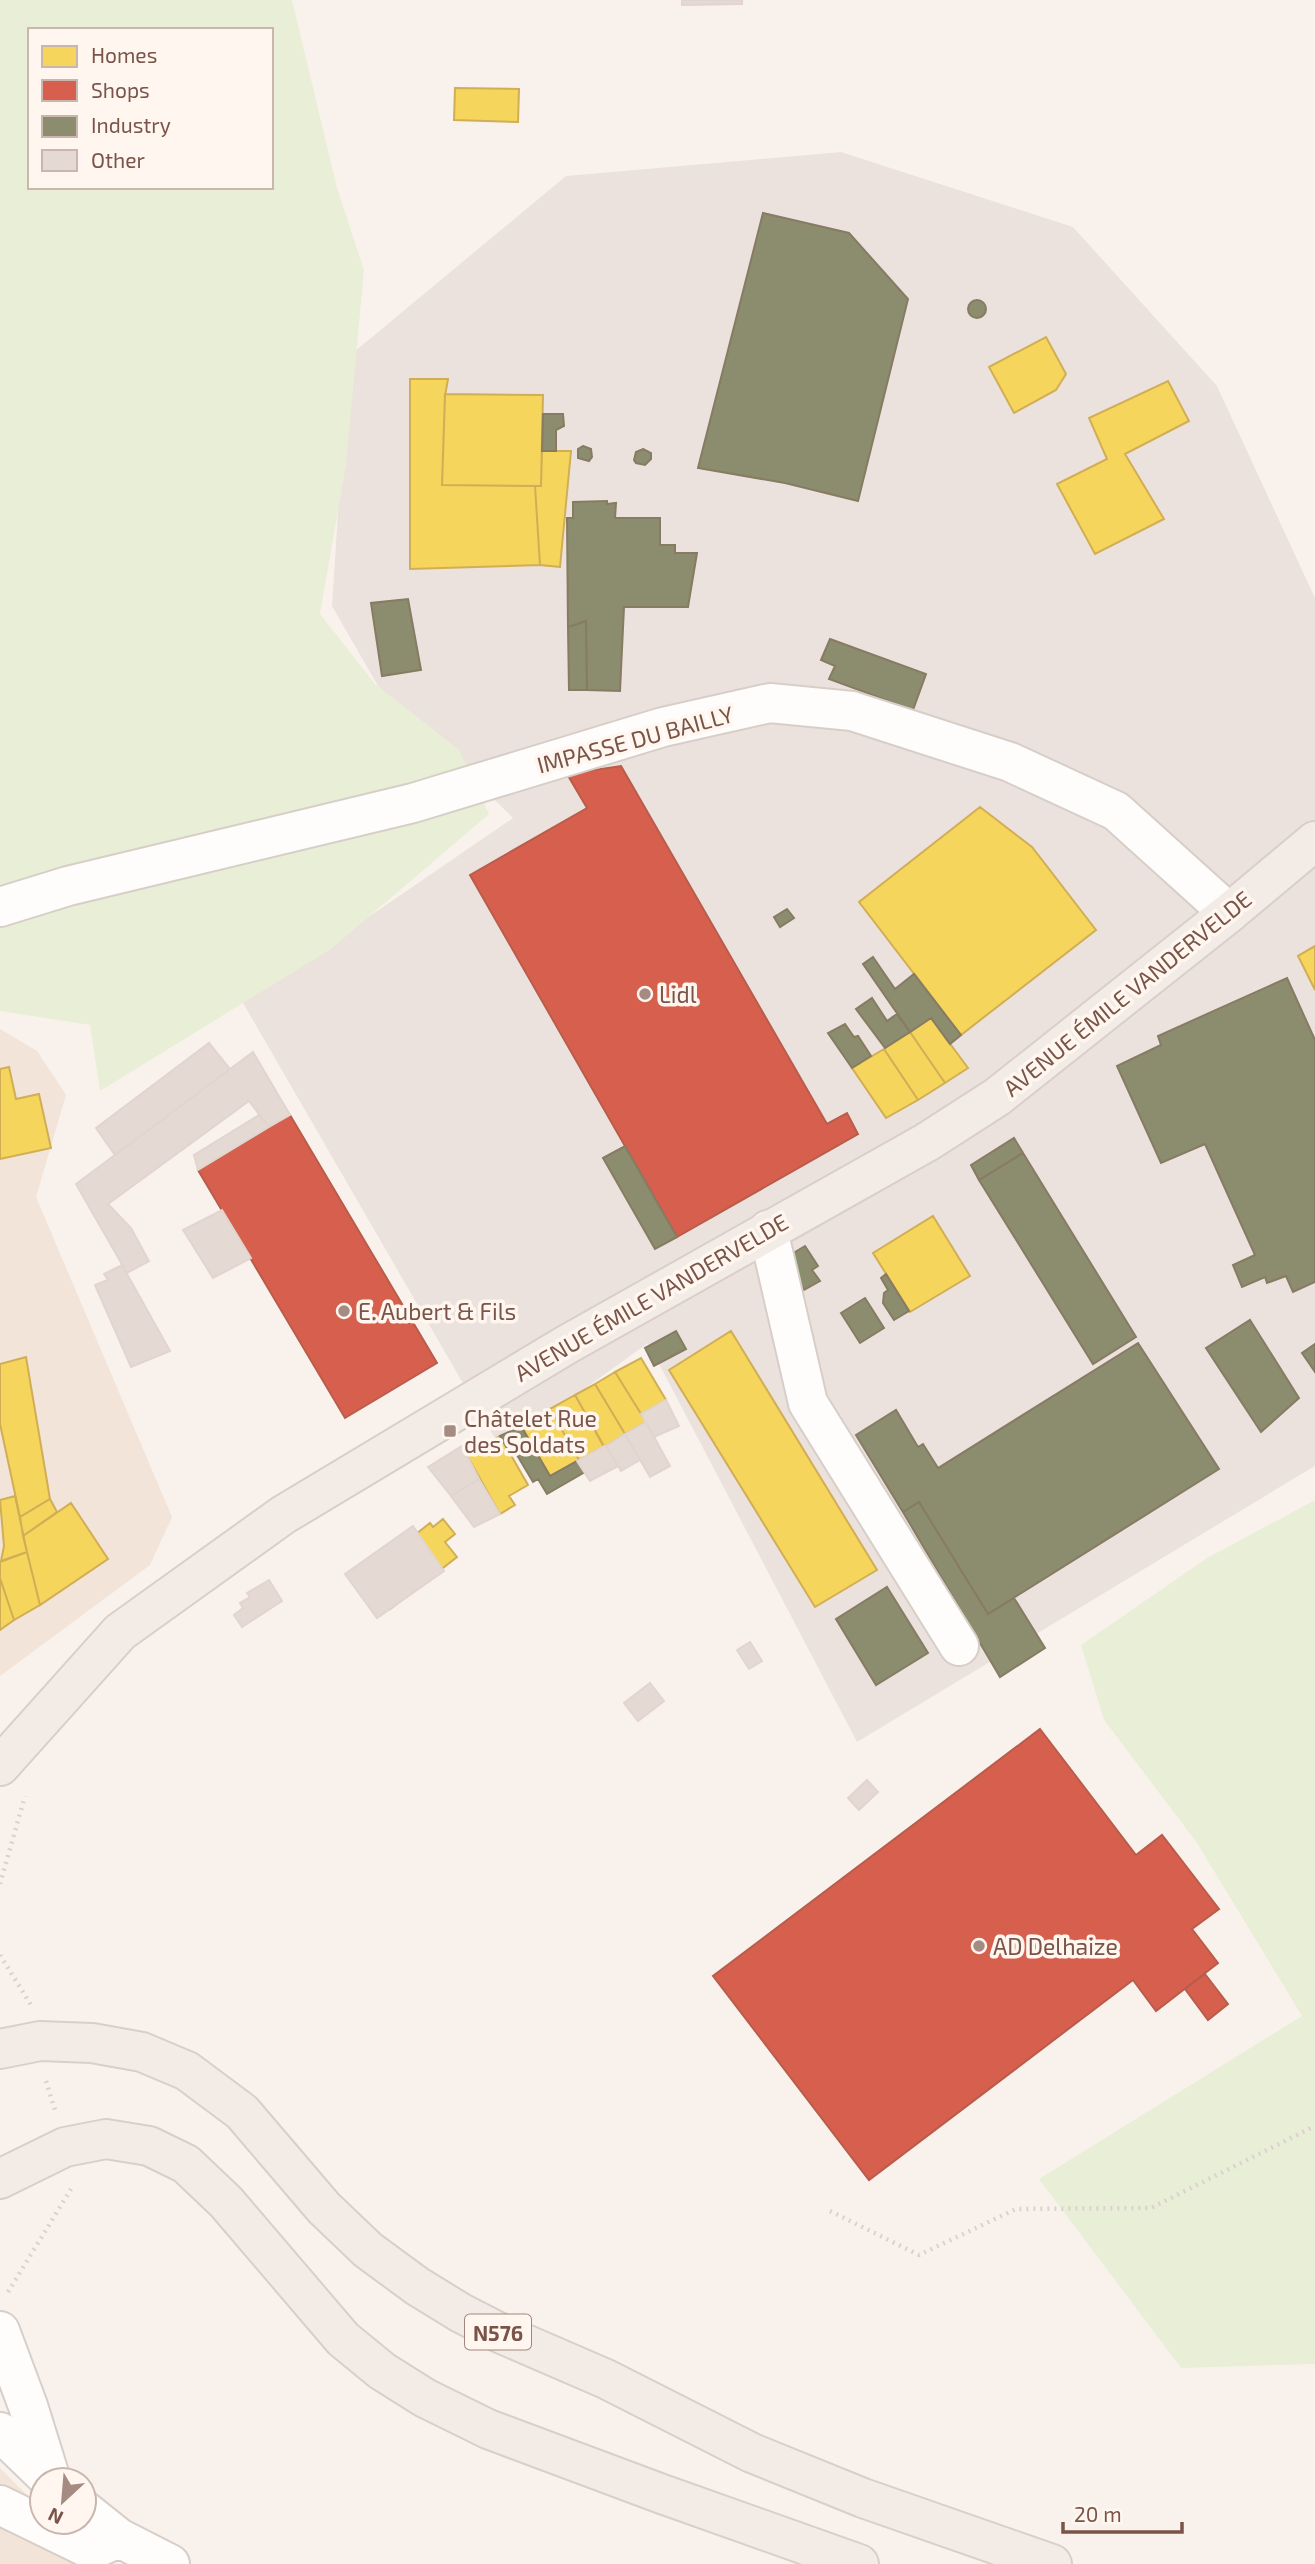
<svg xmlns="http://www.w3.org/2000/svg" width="1315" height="2564" font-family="'Exo 2',sans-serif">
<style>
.residential{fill:#f2e4d9}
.industrial{fill:#ece2dd}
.green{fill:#e8efd6;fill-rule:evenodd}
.homes{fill:#f6d55c;stroke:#d1ae56;stroke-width:2}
.shops{fill:#d6604d;stroke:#ba5c4c;stroke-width:2}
.industry{fill:#8c8c6e;stroke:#877b63;stroke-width:2}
.building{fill:#e5d9d3;stroke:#e2d4ce;stroke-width:2}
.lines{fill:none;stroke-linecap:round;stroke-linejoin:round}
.minor-casing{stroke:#d8cec8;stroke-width:42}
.major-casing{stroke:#dacec9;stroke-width:42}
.path{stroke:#dcd1ce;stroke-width:4.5;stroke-dasharray:2 5;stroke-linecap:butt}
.minor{stroke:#fefdfc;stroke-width:38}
.major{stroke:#f3ece6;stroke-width:38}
.poi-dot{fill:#a68b82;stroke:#fff7ef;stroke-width:2.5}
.labels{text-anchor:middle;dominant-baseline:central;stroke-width:7;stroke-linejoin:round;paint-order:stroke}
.shield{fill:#fff7ef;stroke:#a2857b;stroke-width:2}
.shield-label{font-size:21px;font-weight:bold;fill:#7a5449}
.street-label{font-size:23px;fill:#7a5449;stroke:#fff7ef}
.poi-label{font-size:23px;fill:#7a5449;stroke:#fff7ef;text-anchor:start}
</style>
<rect width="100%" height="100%" fill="#f9f2ec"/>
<path class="residential" d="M0,1029l37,22 29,44 -30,102 136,320 -22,48 -150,111z
M0,2468l42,42 53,54h-95z"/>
<path class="industrial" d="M841,152l232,75 144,159 98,212v868l-458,276 -209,-399 -147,106 -258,-446 270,-185 -135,-132 -46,-80 16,-249 218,-181z"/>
<path class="green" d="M0,0h292l45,188 27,82 -18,195 -26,149 55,70 84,66 30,64 -158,135 -231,142 -10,-66 -90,-14zM30,30h241v157h-241z
M1315,1500v864l-134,4 -142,-189 263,-163 -105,-173 -93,-123 -23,-75 126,-87z"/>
<path class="homes" d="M455,88l64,1 -1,33 -64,-2z
M1046,337l20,37 -10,16 -42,23 -25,-46z
M410,379h38l-3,17 -3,89 93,1 5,79 -130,4z
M1168,381l21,40 -64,33 39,65 -69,35 -38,-70 50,-25 -18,-41z
M445,394l98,1 -2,91 -99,-1z
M542,451h29l-11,116 -20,-2 -5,-79h6z
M980,807l52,40 64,83 -135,105 -102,-133z
M1315,946v44l-17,-34z
M931,1018l37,50 -23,15 -35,-51z
M910,1032l35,51 -27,17 -34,-51z
M884,1049l34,51 -32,18 -34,-50z
M9,1067l7,32 23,-5 12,54 -51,11v-90z
M933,1216l37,60 -60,36 -37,-59z
M731,1331l146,239 -62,37 -146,-237z
M26,1357l24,142 -30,18 -20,-93v-60z
M641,1358l25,42 -25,14 -26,-42z
M615,1372l31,50 -21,12 -30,-50z
M595,1384l30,50 -21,13 -29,-52z
M575,1395l29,51 -25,14 -29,-51z
M550,1409l29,51 -29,16 -29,-50z
M500,1436l28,49 -19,11 6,9 -15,9 -34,-60z
M15,1496l12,56 -26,9 3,-15 -4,-46z
M50,1499l7,13 -34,24 -3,-19z
M71,1503l37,56 -68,46 -17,-69z
M443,1519l12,15 -10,8 12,15 -67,52 -26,-34 66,-52 3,4z
M27,1552l13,53 -26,15 -14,-42v-16z
M0,1578l14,42 -14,10z"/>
<path class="shops" d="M621,766l206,358 20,-11 11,21 -181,103 -207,-362 117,-67 -20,-34z
M290,1115l147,248 -92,55 -147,-248z
M1040,1729l96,126 26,-20 57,74 -27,20 26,34 -62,48 -23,-31 -264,200 -156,-204z
M1205,1974l23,30 -20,16 -23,-31z"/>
<path class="industry" d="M763,213l86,20 59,66 -50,202 -73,-18 -87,-15z
M968 309a9 9 0 1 1 18 0a9 9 0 1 1-18 0Z
M543,414h20l1,12 -8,4v21h-14z
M583,446l8,3 1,8 -3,4 -11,-3v-9z
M643,449l8,4v6l-6,6 -9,-2 -2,-3 2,-8z
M607,501v3l9,-1 -1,15h45v27h15v8h22l-9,54h-64l-4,84 -33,-1 -1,-69 -18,6 -1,-109h6v-16z
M408,599l13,71 -39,6 -11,-73z
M586,621l1,69h-18l-1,-63z
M830,639l96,35 -13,36 -84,-31 6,-13 -14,-6z
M787,909l7,9 -14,9 -6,-10z
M873,957l22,32 19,-15 47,61 -11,9 -19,-26 -21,14 -47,-68z
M1287,978l28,62v242l-22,10 -7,-16 -19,7 -2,-6 -23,10 -9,-22 22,-10 -50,-111 -44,19 -44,-97 44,-21 -3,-9z
M872,998l15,23 10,-7 13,18 -25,16 -29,-39z
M845,1024l9,13 4,-1 13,20 -19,12 -24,-35z
M1014,1138l9,15 -44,27 -8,-15z
M625,1146l52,91 -22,12 -52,-91z
M1023,1153l113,184 -43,27 -114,-184z
M805,1246l13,20 -6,4 8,11 -16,9 -19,-32z
M886,1274l23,37 -15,9 -11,-17 1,-10 4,-3 -7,-12z
M865,1298l19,30 -24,15 -19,-30z
M1250,1320l49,78 -38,34 -55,-84z
M676,1331l10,18 -32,17 -9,-18z
M1138,1343l81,126 -231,145 -69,-112 -16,10 -47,-77 40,-25 22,37 5,-3 15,24z
M1315,1344v28l-13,-19z
M521,1426l29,50 27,-15 8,11 -38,22 -9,-15 -5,3 -22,-37 -4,3 -7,-12z
M919,1502l69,112 26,-16 31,50 -45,29 -97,-165z
M887,1587l41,66 -52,32 -40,-66z"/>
<path class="building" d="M682,0h60v4l-60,1z
M209,1043l21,26 -115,86 -19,-27z
M253,1052l37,63 -21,12 -20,-26 -141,103 23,24 18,33 -22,12 -51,-89z
M259,1115l10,12 -71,43 -4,-15z
M222,1210l29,48 -38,20 -30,-48z
M122,1265l48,86 -39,16 -36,-82 13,-5 -4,-6z
M666,1400l13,26 -25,11 -13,-23z
M646,1422l24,44 -20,11 -25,-43z
M625,1434l15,26 -19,11 -15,-25z
M462,1446l17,33 -28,17 -23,-29z
M604,1446h2l12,20 -28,15 -13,-20z
M479,1479l21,35 -26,13 -23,-31z
M413,1526l31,45 -67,47 -32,-44z
M269,1580l13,21 -40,26 -8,-12 9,-7 -3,-5 10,-6 -3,-4z
M750,1642l12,19 -13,8 -12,-19z
M650,1683l14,18 -26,20 -14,-18z
M867,1780l11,12 -19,18 -11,-12z"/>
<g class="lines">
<defs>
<path id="minor" d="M0,907l68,-21 345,-83 250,-76 107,-24 82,8 158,51 106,49 113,102
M768,1230l40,173 151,243
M0,2331l28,75 23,74
M0,2432l49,47
M0,2505l92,45 27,-12
M84,2510l35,28 51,26"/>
<path id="major" d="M0,1766l120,-134 163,-117 283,-170 361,-203 70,-45 232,-184 86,-72
M0,2049l40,-8 52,2 50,9 45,19 55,41 82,96 44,42 49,36 44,27 41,21 104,45 146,74 111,45 189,66
M0,2179l65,-32 41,-8 43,7 37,18 40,38 117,137 39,32 43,27 63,31 174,65 197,70"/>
</defs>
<use href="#minor" class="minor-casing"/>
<use href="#major" class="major-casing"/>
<path class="path" d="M0,1884l25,-88
M0,1955l31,50
M46,2081l9,29
M830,2211l89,44 97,-46 135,-1 164,-82
M8,2292l63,-103"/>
<use href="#minor" class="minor"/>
<use href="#major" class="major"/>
</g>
<g class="poi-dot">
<circle cx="645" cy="994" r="7"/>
<circle cx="344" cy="1311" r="7"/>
<rect x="443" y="1424" width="14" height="14" rx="3.5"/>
<circle cx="979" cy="1946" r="7"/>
</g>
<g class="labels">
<rect class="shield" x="465" y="2314.5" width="66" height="35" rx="5"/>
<g class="shield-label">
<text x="498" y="2332">N576</text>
</g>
<g class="street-label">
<text transform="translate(635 739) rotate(-15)">IMPASSE DU BAILLY</text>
<text transform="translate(1127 993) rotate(-39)">AVENUE ÉMILE VANDERVELDE</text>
<text transform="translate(651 1297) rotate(-30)">AVENUE ÉMILE VANDERVELDE</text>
</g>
<g class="poi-label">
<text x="659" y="994">Lidl</text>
<text x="358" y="1311">E. Aubert &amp; Fils</text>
<text x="464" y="1418">Châtelet Rue<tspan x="464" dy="26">des Soldats</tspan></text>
<text x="993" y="1946">AD Delhaize</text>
</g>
</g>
<rect x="28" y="28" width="245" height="161" fill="#fff7ef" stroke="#cab6ad" stroke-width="2"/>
<rect x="42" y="46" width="35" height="21" fill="#f6d55c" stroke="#cab6ad" stroke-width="2"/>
<text x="91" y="63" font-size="21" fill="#7a5449">Homes</text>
<rect x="42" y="80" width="35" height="21" fill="#d6604d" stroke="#cab6ad" stroke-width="2"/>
<text x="91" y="98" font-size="21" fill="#7a5449">Shops</text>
<rect x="42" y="116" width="35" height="21" fill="#8c8c6e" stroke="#cab6ad" stroke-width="2"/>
<text x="91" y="133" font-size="21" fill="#7a5449">Industry</text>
<rect x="42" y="150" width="35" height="21" fill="#e5d9d3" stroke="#cab6ad" stroke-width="2"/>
<text x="91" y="168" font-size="21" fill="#7a5449">Other</text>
<g transform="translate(63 2501) rotate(206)"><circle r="33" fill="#fff7ef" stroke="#cab6ad" stroke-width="2"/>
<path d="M0-5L12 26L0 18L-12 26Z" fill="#a68b82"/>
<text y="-10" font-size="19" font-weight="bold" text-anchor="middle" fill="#7a5449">N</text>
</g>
<path d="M1063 2522v10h119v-10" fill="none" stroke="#7a5449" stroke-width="3.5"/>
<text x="1074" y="2522" font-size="21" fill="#7a5449" stroke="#fff7ef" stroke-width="5" paint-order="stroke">20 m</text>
</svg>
